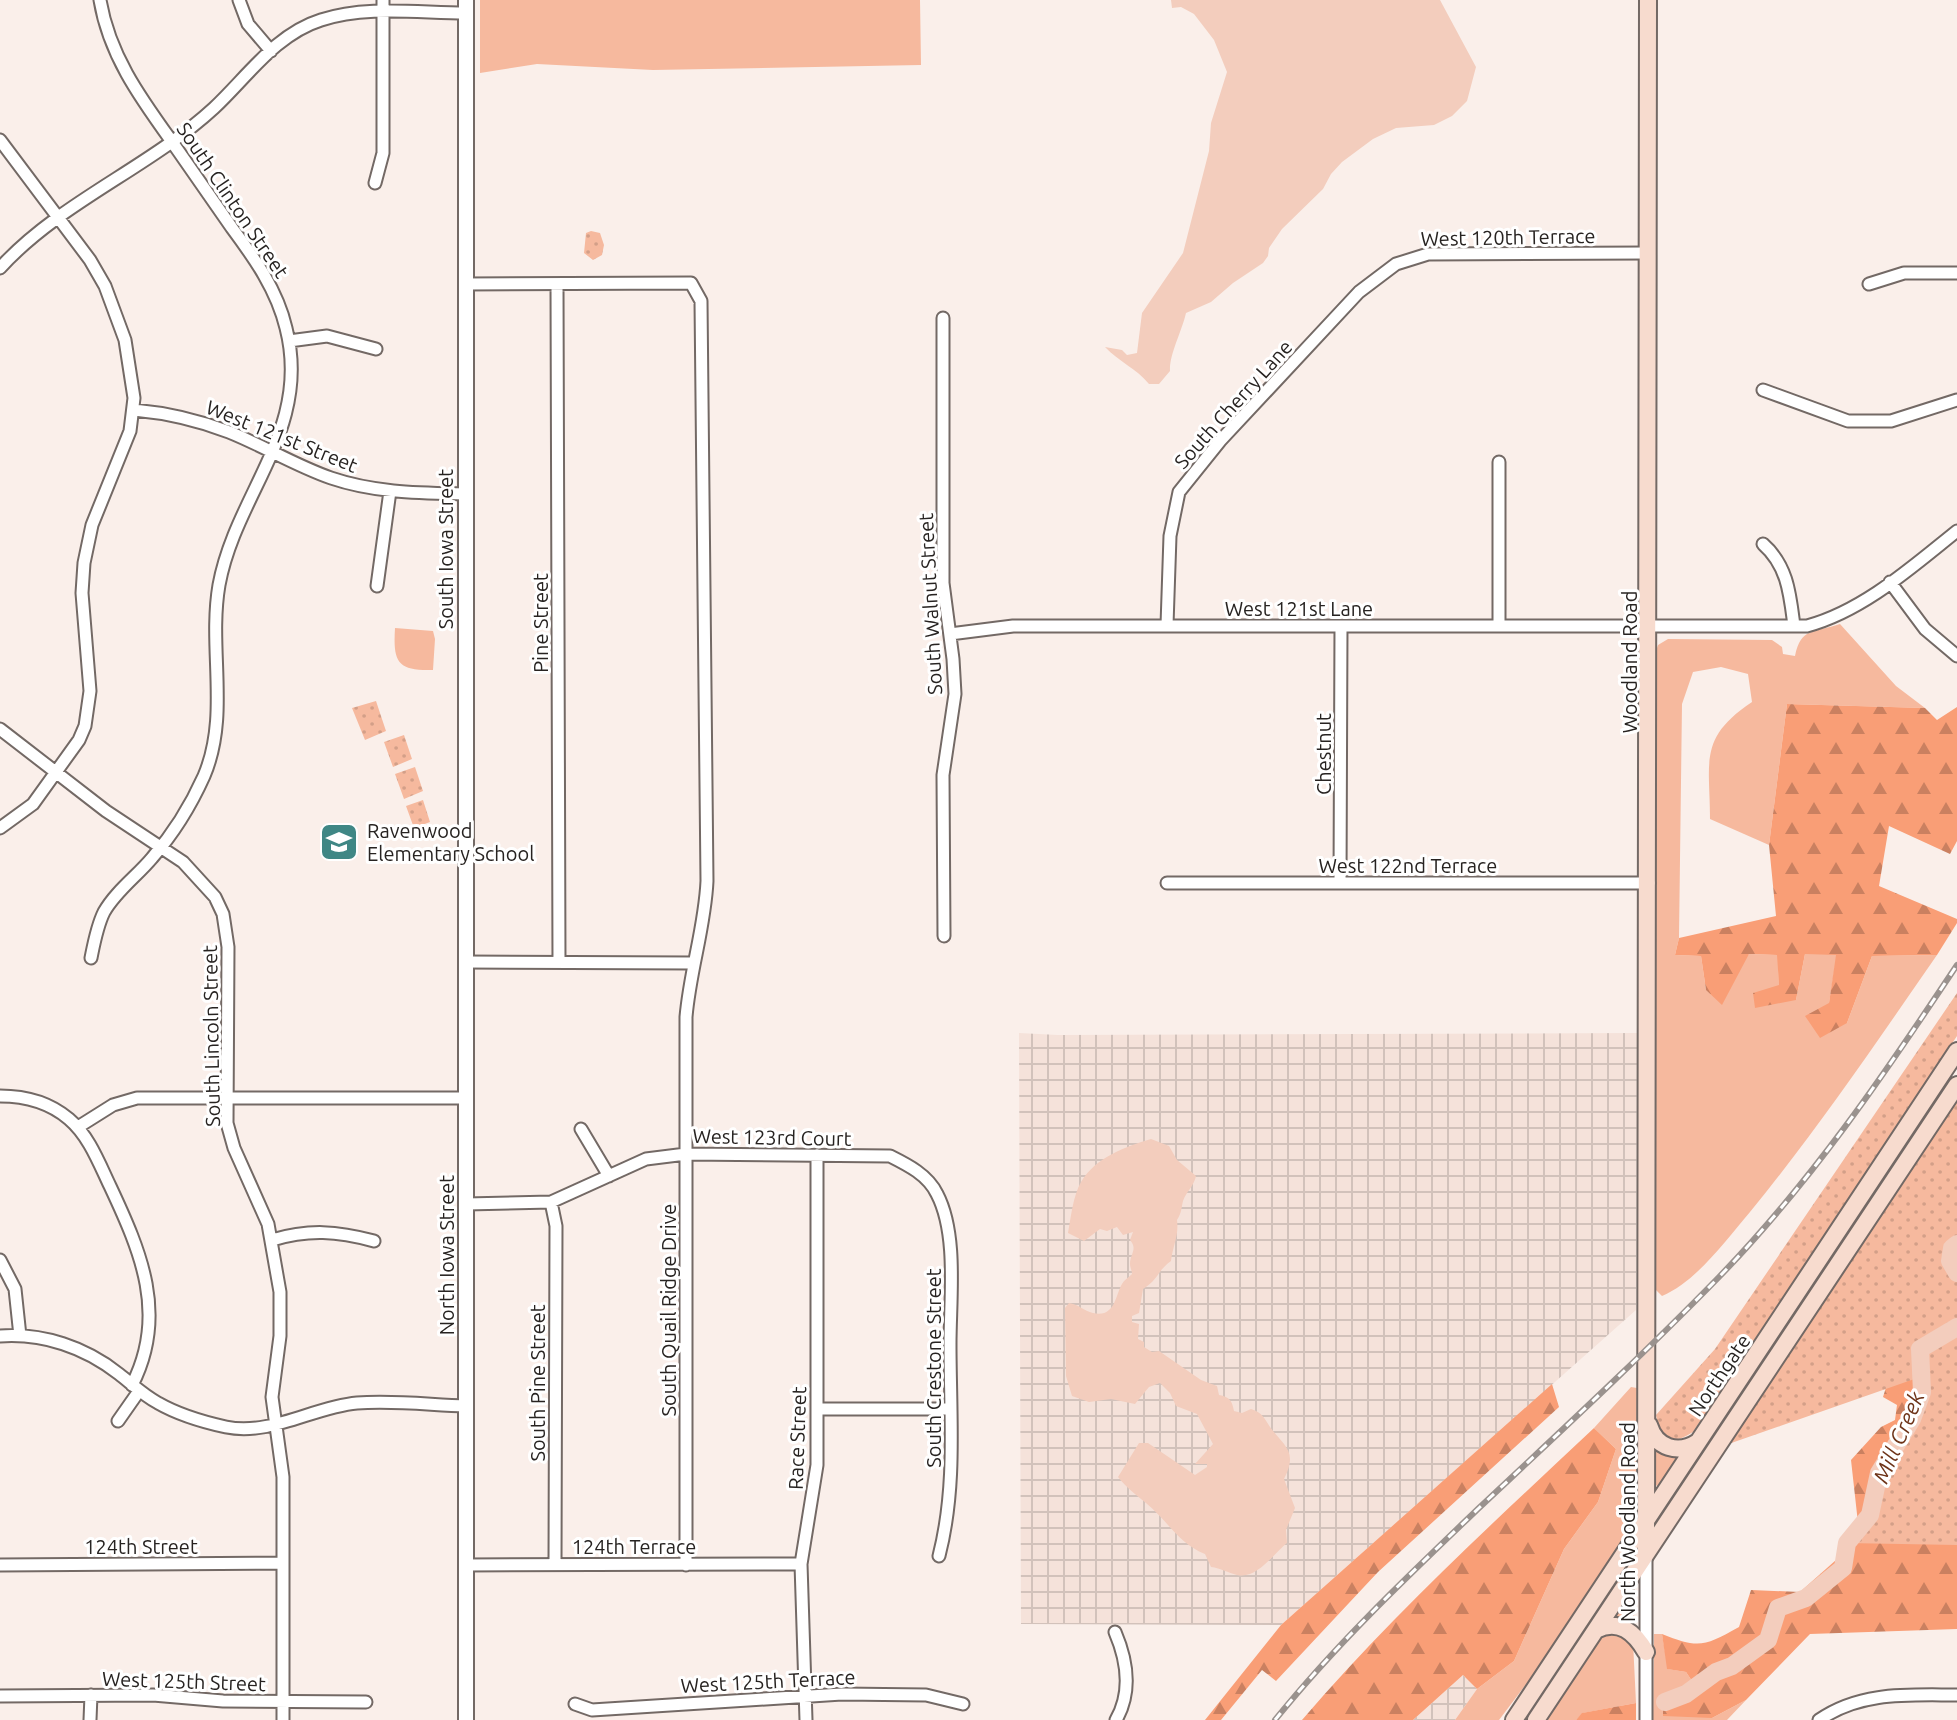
<svg xmlns="http://www.w3.org/2000/svg" width="1957" height="1720" font-family="Ubuntu,sans-serif">
<style>
.industrial{fill:url(#industrial-grid)}
.grass{fill:#f6b99e}
.forest{fill:url(#forest-firs)}
.park{fill:url(#park-dots)}
.water{fill:#f3cdbd}
.lines{fill:none;stroke-linecap:round;stroke-linejoin:round}
.river{stroke:#f3cdbd;stroke-width:18}
.minor-casing{stroke:#736965;stroke-width:15}
.tertiary-casing{stroke:#736965;stroke-width:18}
.secondary-casing{stroke:#736965;stroke-width:20}
.minor{stroke:#fff;stroke-width:11}
.tertiary{stroke:#fff;stroke-width:14}
.secondary{stroke:#f7dbce;stroke-width:16}
.rail-casing{stroke:#9a928e;stroke-width:6}
.rail{stroke:#fff;stroke-width:3;stroke-dasharray:9;stroke-linecap:butt}
.labels{text-anchor:middle;dominant-baseline:central;stroke-width:6;stroke-linejoin:round;paint-order:stroke}
.street-label{font-size:20px;fill:#272321;stroke:#fff}
.poi-label{font-size:20px;fill:#272321;stroke:#fff;text-anchor:start}
.water-label{font-size:22px;font-style:italic;fill:#6e3419;stroke:#fff}
</style>
<defs>
<pattern id="industrial-grid" width="8" height="8" patternUnits="userSpaceOnUse" patternTransform="scale(2)"><rect width="8" height="8" fill="#f5e2da"/><path d="M0 4h8M4 0v8" fill="none" stroke="#d2c2bb"/></pattern>
<pattern id="forest-firs" width="22" height="20" patternUnits="userSpaceOnUse" patternTransform="scale(2)"><rect width="22" height="20" fill="#f99e76"/><path d="M5 1l3.5 6h-7zM16 11l3.5 6h-7z" fill="#ca8060"/></pattern>
<pattern id="park-dots" width="8" height="8" patternUnits="userSpaceOnUse" patternTransform="scale(2)"><rect width="8" height="8" fill="#f6b99e"/><path d="M2 2h.1M6 6h.1" fill="none" stroke="#d39f88" stroke-width="1.8" stroke-linecap="round"/></pattern>
</defs>
<rect width="100%" height="100%" fill="#faefea"/>
<path class="industrial" d="M1019,1033l39,2 579,-2 -1,277 -355,315 -260,-1z
M1463,1675l14,14 -22,31h-42z"/>
<path class="grass" d="M480,0h440l1,65 -268,5 -116,-6 -57,9z
M1840,624l56,62 29,22 -138,-4 -18,141 -59,-26c0,-57 -12,-81 42,-117l-4,-28 -27,-7 -28,5 -11,32 -3,234 -4,17 26,1 5,34 43,-36 29,1 1,30 17,15 9,-46h32l-8,49 18,20 25,-67 65,-1c-61,88 -120,175 -187,257 -25,29 -53,69 -88,84l-7,-7 1,-638 2,-6 10,-6 104,1 10,7 1,7 12,2c6,-29 19,-23 45,-32z
M395,628l38,3 2,8 -2,31c-36,1 -40,-8 -38,-42z
M1631,1387l6,1 -1,124 -4,14 -102,153 -31,41h-44l22,-31 37,-28 50,-112 34,-47 18,-53 -22,-21z
M1656,1448l22,9 -20,30 -3,-3 -1,-33z
M1631,1586l4,3 -1,35 -22,-7z
M1609,1632h9l15,10 3,61 -53,10 -7,7h-34l58,-84z
M1654,1634h8l6,35 18,3 8,12 -4,11 22,23 34,-18 -19,20h-74z"/>
<path class="forest" d="M1787,704l138,4 12,12 20,-13v134l-7,13 -61,-28 -10,60 78,33v4l-20,32 -65,1 -25,67 -27,15 -15,-22 24,-13 7,-48 -31,-1 -9,46 -41,8 -2,-15 26,-8 -2,-30 -28,-1 -27,51 -16,-15 -5,-34 -26,-1 4,-17 97,-22 -7,-71z
M1957,1235v394l-147,5 -64,66 -34,18 -49,-2v-20l27,-1 4,-11 -8,-12 -19,-3 -5,-35c37,15 43,12 77,-7l12,-37 49,2 36,-32 23,-28 -8,-72 30,-33 14,-7 2,-15 -14,-8 15,-48z
M1552,1384l7,23 -181,165 -102,109 -14,-11 -41,50h-16l76,-95z
M1594,1428l22,21 -18,53 -34,47 -50,112 -37,28 -14,-14 -50,45h-111c90,-105 192,-198 292,-292z
M1636,1703v17h-60l6,-7z"/>
<path class="park" d="M591,231l9,2 4,12 -2,10 -9,5 -9,-7 2,-20z
M376,701l10,30 -21,9 -13,-32z
M404,735l8,24 -19,8 -9,-25z
M415,767l8,24 -19,8 -9,-25z
M423,800l7,22 -16,6 -8,-22z
M1957,993v43l-264,396c-13,8 -20,11 -33,1l-4,-18 59,-66z
M1957,1085v460l-110,-2 23,-28 9,-42 33,-54 10,-27 -2,-15 -203,71z"/>
<path class="water" d="M1171,0h269l36,67 -9,34 -15,15 -18,9 -38,3 -23,11 -31,23 -11,12 -8,15 -41,40 -13,19 -1,8 -5,7 -30,20 -22,19 -25,11c-4,18 -17,42 -16,58l-11,13h-10c-13,-16 -30,-22 -44,-37l17,3 5,5 10,-2 5,-40 41,-60 26,-102 2,-28 16,-51 -13,-32 -20,-26 -13,-7 -9,1z
M1151,1139l18,7 8,14 19,16c-2,10 -10,16 -13,25 -2,8 -1,11 -6,19 2,16 -4,25 -6,41 -14,10 -12,18 -28,28l-4,24 -7,3v6l7,2 -1,15 6,3v5l8,5 7,-1 42,29 16,6 2,9c11,2 13,6 15,16l8,2 9,-4c12,4 13,9 19,18 15,20 28,24 14,52l11,29 -9,22 1,13c-12,9 -30,37 -50,32 -9,-2 -16,-7 -26,-8l-6,-13c-26,-10 -38,-34 -59,-51 -11,-9 -19,-15 -28,-26l21,-34h9l47,32 12,-8v-3h-12l18,-20 -16,-30 -21,-8 -6,-13 -10,-10 -11,4 -14,17 -24,-5 -22,3 -17,-6 -6,-20 -1,-68 4,-5c9,1 15,8 24,10 22,5 22,-17 29,-29 2,-4 6,-6 10,-10 0,-3 -2,-7 -2,-10 0,-10 8,-15 0,-24l3,-8 -10,3 -6,-8 -10,4 -7,-2 -16,12 -16,-8c3,-16 5,-37 13,-51 15,-25 44,-35 70,-43z"/>
<g class="lines">
<path class="river" d="M1957,1244l-5,4 -2,13 7,12
M1665,1702l21,-8 30,-22 16,-6 36,-26 10,-32 28,-10 37,-30 4,-25 23,-28 9,-42 33,-54 10,-27 -2,-43 37,-22"/>
<defs>
<path id="minor" d="M239,0l9,24 23,27
M0,140l90,120 15,26 20,54 9,58 -4,33 -38,94 -8,38 -2,30 8,98 -5,35 -6,14 -46,64 -33,24
M375,183l8,-30v-153
M0,268c60,-66 149,-100 214,-160 33,-31 62,-74 107,-88 45,-15 98,-7 145,-7
M465,284l226,-1 10,18 6,580c-2,46 -17,89 -21,136v548
M1869,284l35,-11h53
M557,285l2,676
M943,318v265l10,76 2,35 -12,81 1,161
M289,341l38,-5 49,13
M1763,390l85,31h43l66,-21
M134,410c33,3 64,10 95,22 35,14 67,34 102,46 44,15 89,15 134,16
M1499,462v164
M1763,544c25,22 27,51 31,82
M1890,582l35,47 32,27
M377,586l13,-95
M1167,625l3,-89 9,-44 41,-51 139,-149 37,-28 32,-10 220,-1
M950,634l63,-8h794c56,-15 105,-59 150,-95
M0,729l106,82 77,51 32,35 8,17 5,33 -1,176 7,25 34,76 12,68v44l-8,61 11,80v243
M1167,883h482
M1340,883l1,-257
M91,958c3,-15 6,-32 13,-46 12,-21 33,-36 48,-54 21,-24 39,-53 52,-82 26,-61 4,-127 15,-191 17,-92 93,-156 67,-257 -9,-38 -31,-69 -54,-100 -21,-30 -42,-60 -62,-89 -31,-43 -61,-85 -70,-139
M466,962l227,1
M0,1096c25,0 49,6 69,23 20,17 30,44 41,67 31,66 58,129 22,199
M78,1127l35,-22 24,-7h329
M581,1129l28,47
M551,1202l5,24 -1,338
M466,1204l85,-2 95,-43 40,-5 204,2c18,9 38,19 47,38 21,40 13,105 13,150 0,71 7,142 -11,212
M272,1240c37,-11 65,-9 102,1
M0,1260l15,29 5,47
M0,1336c43,-3 85,11 119,38 13,10 24,21 39,29 21,12 45,19 68,24 45,9 87,-20 131,-24 36,-3 74,2 109,3
M817,1409h134
M118,1421l21,-30
M1646,1557v163
M0,1565l282,-2
M466,1565l335,-1
M1115,1632c12,28 17,60 1,88
M0,1696l153,-1 70,6 143,1
M575,1704l17,6 250,-16 84,1 37,9
M90,1720l1,-25
M806,1720l-5,-156 16,-99v-310
M1819,1720c42,-29 90,-25 138,-25"/>
<path id="tertiary" d="M466,0v1720"/>
<path id="secondary" d="M1649,1425c7,23 29,30 49,17
M1646,1554l2,-1554
M1596,1630c23,-12 39,3 50,22
M1514,1720l443,-669
M1536,1720l421,-635"/>
</defs>
<use href="#minor" class="minor-casing"/>
<use href="#tertiary" class="tertiary-casing"/>
<use href="#secondary" class="secondary-casing"/>
<use href="#minor" class="minor"/>
<use href="#tertiary" class="tertiary"/>
<use href="#secondary" class="secondary"/>
<defs>
<path id="rail" d="M1275,1720c62,-77 134,-145 205,-213 81,-76 162,-151 239,-230 92,-95 165,-202 238,-312"/>
</defs>
<use href="#rail" class="rail-casing"/>
<use href="#rail" class="rail"/>
</g>
<defs>
<symbol id="school-square" viewBox="-11 -11 22 22"><rect x="-9" y="-9" width="18" height="18" rx="4" fill="#3f8785" stroke="#fff"/><path d="M0-5L7-2L0 1L-7-2ZM-4 1L0 2.5L4 1V4Q0 6-4 4Z" fill="#fff"/></symbol>
</defs>
<g fill-rule="evenodd">
<use href="#school-square" x="317" y="820" width="44" height="44"/>
</g>
<g class="labels">
<g class="street-label">
<text transform="translate(233 200) rotate(56)">South Clinton Street</text>
<text transform="translate(1508 237) rotate(-1)">West 120th Terrace</text>
<text transform="translate(1233 404) rotate(-48)">South Cherry Lane</text>
<text transform="translate(282 436) rotate(22)">West 121st Street</text>
<text transform="translate(445 549) rotate(-90)">South Iowa Street</text>
<text transform="translate(930 604) rotate(-93)">South Walnut Street</text>
<text x="1299" y="608">West 121st Lane</text>
<text transform="translate(540 623) rotate(-90)">Pine Street</text>
<text transform="translate(1629 662) rotate(-90)">Woodland Road</text>
<text transform="translate(1323 754) rotate(-90)">Chestnut</text>
<text x="1408" y="865">West 122nd Terrace</text>
<text transform="translate(211 1036) rotate(-91)">South Lincoln Street</text>
<text transform="translate(772 1137) rotate(1)">West 123rd Court</text>
<text transform="translate(446 1255) rotate(-90)">North Iowa Street</text>
<text transform="translate(668 1310) rotate(-90)">South Quail Ridge Drive</text>
<text transform="translate(933 1368) rotate(-90)">South Crestone Street</text>
<text transform="translate(1719 1375) rotate(-56)">Northgate</text>
<text transform="translate(537 1383) rotate(-90)">South Pine Street</text>
<text transform="translate(797 1438) rotate(-88)">Race Street</text>
<text transform="translate(1627 1522) rotate(-90)">North Woodland Road</text>
<text x="141" y="1546">124th Street</text>
<text x="634" y="1546">124th Terrace</text>
<text transform="translate(184 1681) rotate(2)">West 125th Street</text>
<text transform="translate(768 1681) rotate(-3)">West 125th Terrace</text>
</g>
<g class="poi-label">
<text x="367" y="830">Ravenwood<tspan x="367" dy="23">Elementary School</tspan></text>
</g>
<g class="water-label">
<text transform="translate(1898 1437) rotate(-67)">Mill Creek</text>
</g>
</g>
</svg>
